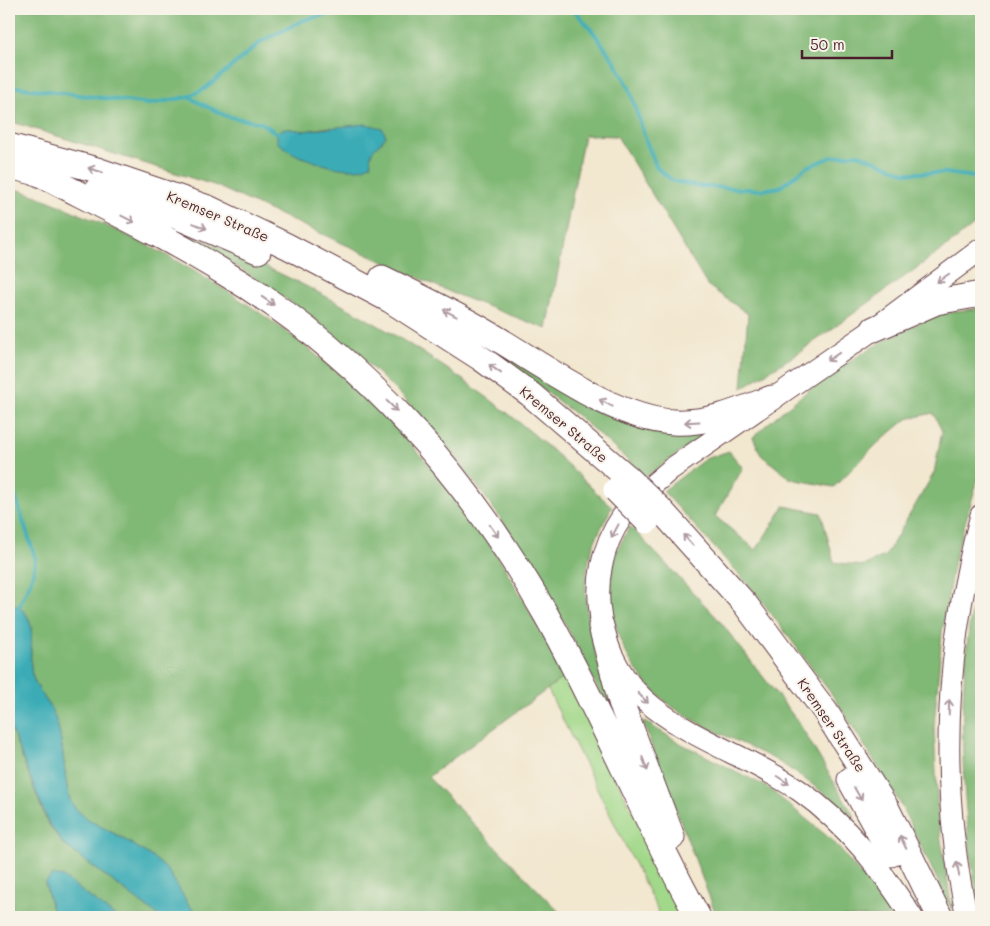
<svg xmlns="http://www.w3.org/2000/svg" width="990" height="926" font-family="Mali,sans-serif">
<style>
.green{fill:#a1d889;stroke:#767c5a}
.forest{fill:#80b875;stroke:#656c50;fill-rule:evenodd}
.water{fill:#3bacb6;stroke:#426670}
.lines{fill:none;stroke-linecap:round;stroke-linejoin:round}
.stream{stroke:#3bacb6;stroke-width:4}
.major-casing{stroke:#633d44;stroke-width:23}
.highway-casing{stroke:#633d44;stroke-width:27}
.major{stroke:#fff;stroke-width:21}
.highway{stroke:#fff;stroke-width:25}
.highway-bridge-casing{stroke:#633d44;stroke-width:27;stroke-linecap:butt}
.highway-bridge{stroke:#fff;stroke-width:25}
.oneway{stroke:#ae9aa0}
.labels{text-anchor:middle;dominant-baseline:central;stroke-width:4;stroke-linejoin:round;paint-order:stroke}
.street-label{font-size:14px;fill:#4a1f2b;stroke:#f7f3e8}
</style>
<rect width="100%" height="100%" fill="#f7f3e8"/>
<filter id="ink" filterUnits="userSpaceOnUse"><feTurbulence type="fractalNoise" baseFrequency=".02" numOctaves="2"/><feDisplacementMap in="SourceGraphic" scale="10" xChannelSelector="R" yChannelSelector="G"/><feConvolveMatrix kernelMatrix="1 2 1 2 8 2 1 2 1" color-interpolation-filters="sRGB"/></filter>
<filter id="wash" filterUnits="userSpaceOnUse"><feTurbulence type="fractalNoise" baseFrequency=".0096" numOctaves="4" result="noise"/><feDisplacementMap in="SourceGraphic" scale="20" xChannelSelector="R" yChannelSelector="G"/><feGaussianBlur stdDeviation="1.12" result="paint"/><feColorMatrix in="noise" values="0 0 0 0 0 0 0 0 0 0 0 0 0 0 0 0 0 1.4 0 .05"/><feComposite in="paint" operator="in"/></filter>
<g filter="url(#wash)">
<rect width="100%" height="100%" fill="#f2e7cf"/>
<path class="green" d="M564,677l23,43 98,197h-24l-114,-229z"/>
<path class="forest" d="M9,9h972v210l-31,25 -150,108 -58,36 6,-74 -41,-29 -90,-149 -33,-1 -37,194 -95,-36 -238,-108 -205,-64zM330,127l53,14 -9,6 -5,10 -85,-29 20,3z
M9,187c26,7 50,18 75,29 33,14 65,29 96,47 127,72 226,159 309,280 28,43 52,89 75,134l-136,100 136,140h-364c-16,-15 -20,-29 -32,-46 -8,-10 -32,-24 -43,-31 -16,-11 -50,-22 -56,-43 -6,-26 -5,-59 -15,-82 -5,-13 -16,-24 -21,-37 -9,-26 13,-64 -24,-75z
M180,232c129,46 272,128 374,220 20,18 38,37 58,55 -7,14 -15,27 -20,42 -20,58 12,130 29,187 -22,-43 -41,-87 -65,-128 -59,-105 -133,-203 -228,-278 -47,-37 -97,-68 -148,-98z
M981,308v161l-27,91 -12,72 -8,94 4,95 14,89 -53,-109 -63,-101 -81,-108 -92,-101 42,-32 24,-8 14,17 -28,48 41,34 28,-44 37,7 13,49 29,4 23,-11 48,-82 8,-42 -9,-18 -26,6 -29,24 -44,44 -43,-8 -30,-24 -8,-18c47,-44 129,-104 190,-123 12,-4 26,-4 38,-6z
M442,319l161,95 110,15 -67,47 -67,-59 -43,-33z
M630,526l89,94 80,103 56,95c-26,-21 -53,-43 -83,-60 -27,-14 -55,-25 -82,-40 -57,-32 -90,-93 -76,-158 3,-12 11,-24 16,-34z
M981,563v354c-22,-110 -27,-244 0,-354z
M642,720l36,22 89,45 66,54 35,42 24,34h-175z
M9,724l38,98 16,22 97,73h-44l-53,-40 -18,6 9,34h-45z"/>
<path class="water" d="M365,124l17,4 4,8c-8,11 -18,13 -15,28 -16,13 -57,-2 -74,-9 -7,-3 -14,-9 -20,-13v-9l7,-5 20,3z
M9,603c37,11 15,49 24,75 5,13 16,24 21,37 10,23 9,56 15,82 6,21 40,32 56,43 12,7 35,21 43,31 12,17 16,31 32,46h-40l-97,-73 -15,-22 -39,-98z
M52,875l11,2 53,40h-62l-9,-34z"/>
<g class="lines">
<path class="stream" d="M573,9l18,20 24,33 14,25 17,54 11,27 16,13 23,5 66,4 18,-3 27,-20 25,-10 26,-3 48,19h40l35,5
M9,86l140,18 39,-7 18,-9 56,-47 42,-21 24,-6 59,-5
M188,97l38,19 35,7 16,10
M9,478l26,79c0,21 -9,33 -17,52"/>
</g>
</g>
<g filter="url(#ink)">
<g class="lines">
<defs>
<path id="major" d="M912,917c-31,-48 -64,-92 -112,-126 -46,-32 -102,-49 -147,-84 -57,-44 -72,-131 -31,-190 13,-19 32,-33 49,-48l203,-140 107,-80
M967,917c-29,-133 -22,-270 14,-402"/>
<path id="highway" d="M9,146l88,24 111,38 79,38 103,54 92,59 48,35 98,84
M9,166l45,11
M38,173c64,33 129,64 190,102 135,81 240,203 317,338 56,99 98,205 153,304
M97,190l79,26 82,35
M382,278c37,18 75,37 111,58 51,30 122,83 180,86 36,2 67,-12 99,-24
M874,329l62,-27 45,-8
M659,508l86,96 80,107 62,98 53,108
M601,626l20,76 51,135
M850,780l41,74"/>
</defs>
<use href="#major" class="major-casing"/>
<use href="#highway" class="highway-casing"/>
<use href="#major" class="major"/>
<use href="#highway" class="highway"/>
<defs>
<path id="highway-bridge" d="M628,478l31,30
M616,490l31,31"/>
</defs>
<use href="#highway-bridge" class="highway-bridge-casing"/>
<use href="#highway-bridge" class="highway-bridge"/>
</g>
<defs><path id="oneway-shaft" d="M-6 0H5M1.5-3L5.5 0L1.5 3" fill="none" stroke-width="1.6" stroke-linecap="round" stroke-linejoin="round" transform="scale(1.25)"/></defs>
<g class="oneway">
<use href="#oneway-shaft" transform="translate(95 170) rotate(-163)"/>
<use href="#oneway-shaft" transform="translate(128 219) rotate(27)"/>
<use href="#oneway-shaft" transform="translate(200 226) rotate(22)"/>
<use href="#oneway-shaft" transform="translate(943 278) rotate(145)"/>
<use href="#oneway-shaft" transform="translate(268 301) rotate(34)"/>
<use href="#oneway-shaft" transform="translate(450 313) rotate(-152)"/>
<use href="#oneway-shaft" transform="translate(833 357) rotate(146)"/>
<use href="#oneway-shaft" transform="translate(495 369) rotate(-144)"/>
<use href="#oneway-shaft" transform="translate(606 403) rotate(-152)"/>
<use href="#oneway-shaft" transform="translate(392 406) rotate(44)"/>
<use href="#oneway-shaft" transform="translate(692 422) rotate(177)"/>
<use href="#oneway-shaft" transform="translate(494 531) rotate(55)"/>
<use href="#oneway-shaft" transform="translate(615 531) rotate(118)"/>
<use href="#oneway-shaft" transform="translate(688 540) rotate(-132)"/>
<use href="#oneway-shaft" transform="translate(643 698) rotate(45)"/>
<use href="#oneway-shaft" transform="translate(949 707) rotate(-88)"/>
<use href="#oneway-shaft" transform="translate(645 764) rotate(69)"/>
<use href="#oneway-shaft" transform="translate(783 780) rotate(32)"/>
<use href="#oneway-shaft" transform="translate(858 794) rotate(60)"/>
<use href="#oneway-shaft" transform="translate(903 842) rotate(-116)"/>
<use href="#oneway-shaft" transform="translate(958 869) rotate(-99)"/>
</g>
</g>
<g class="labels">
<g class="street-label">
<text transform="translate(218 216) rotate(23)">Kremser Straße</text>
<text transform="translate(564 424) rotate(40)">Kremser Straße</text>
<text transform="translate(832 725) rotate(56)">Kremser Straße</text>
</g>
</g>
<rect width="990" height="926" fill="none" stroke="#f7f3e8" stroke-width="30"/>
<path d="M802 50v8h90v-8" fill="none" stroke="#4a1f2b" stroke-width="2.5"/>
<text x="810" y="50" font-size="15" fill="#4a1f2b" stroke="#f7f3e8" stroke-width="4" paint-order="stroke">50 m</text>
</svg>
